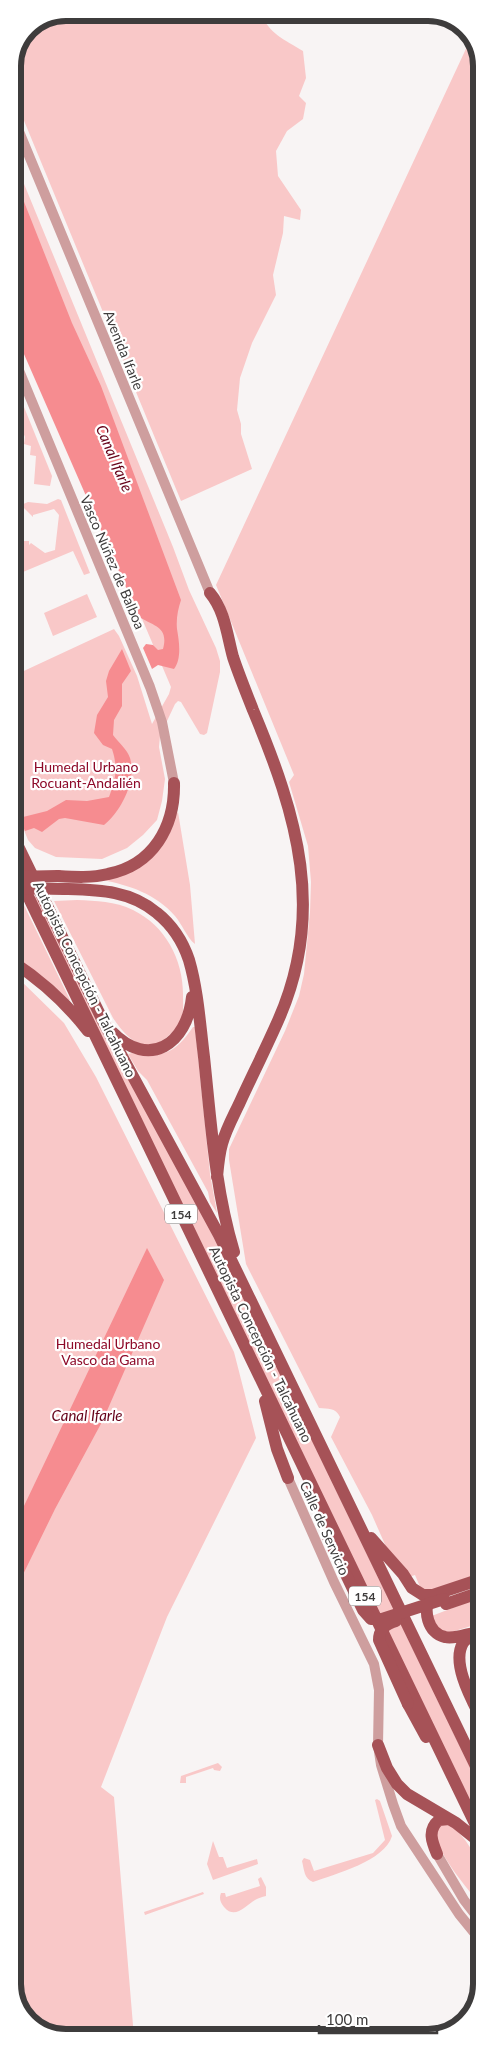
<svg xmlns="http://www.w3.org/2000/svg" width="494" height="2050" font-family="Lato,sans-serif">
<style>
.green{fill:#f9c8c8}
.water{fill:#f68c90}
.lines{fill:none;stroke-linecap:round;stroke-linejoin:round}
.minor{stroke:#ce9e9e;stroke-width:10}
.major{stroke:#a65257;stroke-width:12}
.major-bridge{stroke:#a65257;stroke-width:12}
.labels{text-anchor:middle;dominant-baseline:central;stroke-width:4.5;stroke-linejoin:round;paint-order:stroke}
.shield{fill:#fff;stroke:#787676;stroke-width:1}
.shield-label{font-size:12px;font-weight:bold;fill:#3e3c3c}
.street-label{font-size:14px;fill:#3e3c3c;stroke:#fff}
.park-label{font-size:14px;fill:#8d0928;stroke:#fff}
.water-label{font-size:15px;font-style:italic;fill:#66031a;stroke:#fff}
.rim{fill:none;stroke:#3e3c3c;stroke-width:6}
</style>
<rect width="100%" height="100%" fill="#f8f4f4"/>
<path class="green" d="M66,13h195c7,20 24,27 42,38l3,27 -7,18 7,7 -3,16 -16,12 -11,20 2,25 23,34 -1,10 -16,-4 -1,17 -10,42 3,20 -24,48 -12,35 -3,32 4,14v10l11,35 -71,32 -168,-407v-28l15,-38z
M471,38l10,18v1518l-58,20 -8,-19 -6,2 -22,-28 -15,-34 -41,-78 9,-20c-5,-10 -12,-8 -21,-9l-73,-144 -17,-104v-11l56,-118 14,-35 5,-22 6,-62 1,-30 -3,-36 -19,-64 5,-7 -78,-190z
M13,157l160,390 16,43 27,58 4,13v11l-13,61 -3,2 -4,-1 -19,-32 -3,-1 -3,3 -15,32 -1,11 6,32 -3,22 -5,19 -14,15 -16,13 -25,11 -46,-2 -21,-9 -7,-8 -15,-37v-127l101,-47 5,7 18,40 15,48 17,-30 2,-7 -158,-372z
M13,380l39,96 -2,10 -16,-2 2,-28 -6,-1 1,-9 -7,-2 1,-7 -12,-29z
M58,499l3,1 29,73 -6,2 -11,-24 -50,21 -5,-12 3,-3v-16h8v4l2,-2 14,10 10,-3 4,-35 -5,-6 -21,6v2l-12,-12 7,-3 19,2z
M87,594l10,23 -44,19 -9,-23z
M178,812l12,73 5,59c-8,-6 -13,-20 -20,-28 -19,-22 -46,-31 -73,-36l29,-9z
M34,897h4l155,297 288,596v35z
M13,899h8l49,101h-2l-55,-43z
M77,900c19,1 38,1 56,10 33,16 51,51 50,87 0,7 1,16 -2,23 -3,7 -8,12 -14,17 -23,20 -41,0 -54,-19l-59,-117z
M13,973l51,50 32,54 138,275 22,86 -89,179 -66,170 13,10 20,240h-74l-29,-13 -18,-30z
M193,1027h2l15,147 7,39 -7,-11 -2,-10 -61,-112 -9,-9 -10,-17 4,-1c31,4 42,2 61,-26z
M481,1597v26l-36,11 -16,-17z
M218,1763l4,4 -2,4 -6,-1 -1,-2 -27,9v6h-6l1,-7z
M377,1799l3,2 12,35c-7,25 -57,38 -79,46 -9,-3 -9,-13 -11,-21l2,-3 6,2 4,11 59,-18 12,-13 -10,-40z
M448,1824c15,9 27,29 33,45 3,10 0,26 0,37 -15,-20 -40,-47 -46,-72l6,-9z
M213,1841l6,16h4l4,11 30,-9 1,5 -45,16 -6,-16z
M261,1877l5,10v9c-4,1 -8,2 -11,4 -10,6 -20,20 -31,7 -4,-5 -5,-9 -3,-14h4l1,4 34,-11 -2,-7z
M203,1892l1,2 -59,21 -1,-3z"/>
<path class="water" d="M13,174l59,149 29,63 80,214c-3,9 -5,19 -4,29 2,12 5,29 -3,40l-16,-4 -6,4 -9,-21 3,-4 7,1 5,5 5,-1c6,-22 -9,-23 -24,-32l-126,-288z
M122,649l9,22 -9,13v22l-8,14 -1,15c6,8 14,14 17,23 7,22 -9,54 -26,67l-39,-7 -6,1 -17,13 -8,-4 -9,3 -6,-13 28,-7 19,-11 21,1 22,-4c7,-18 9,-30 3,-48l-9,-4 -9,-12 3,-18 11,-18 -2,-16 3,-10z
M147,1248l17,32 -61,140 -48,89 -42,86v-66z
M13,1670l4,6 1,32v36l-5,7z"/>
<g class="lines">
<path class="minor" d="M13,117l197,476
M13,356l137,331 12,35 12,61
M288,1478l46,104 40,82 5,26 -1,55 3,20 12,39 8,22 58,88 22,27
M437,1854l27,46 17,22"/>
<path class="major" d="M210,593c15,18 17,42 23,64 6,18 13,35 20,53 44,105 74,203 24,313 -12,27 -25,53 -37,79 -6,13 -14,27 -18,42 -3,10 -4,22 -5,33
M13,836l91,187 115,212 262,542
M13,865l468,971
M58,876c17,1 34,2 50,-2 45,-9 67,-47 66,-91
M64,889c34,1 66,1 93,24 15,12 26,29 32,47 9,31 11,65 15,97 7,66 11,132 30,195
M13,962c29,19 54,42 75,69
M112,1032c37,38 75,12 80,-35
M265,1401l12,48 11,29
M371,1538l32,36 9,14 11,7h10l48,-16
M431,1597c-9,12 -3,37 14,40 9,2 19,-2 28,-4
M446,1604l35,-12
M474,1632c-4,4 -8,7 -11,11 -12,20 9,57 18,75
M408,1704l18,33
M378,1745l9,23 10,16 10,10 49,29 25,20
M437,1854c-5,-12 -10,-24 2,-34l10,-1"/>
<path class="major-bridge" d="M13,877l45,-1
M13,888l51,1
M328,1537l35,73 8,9h11l62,-20
M396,1621c-10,3 -17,8 -17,19l29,64"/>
</g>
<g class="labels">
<g class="shield">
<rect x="165" y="1204.5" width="32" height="19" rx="4"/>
<rect x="349" y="1586.5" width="32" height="19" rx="4"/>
</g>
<g class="shield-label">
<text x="181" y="1214">154</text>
<text x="365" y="1596">154</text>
</g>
<g class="street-label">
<text transform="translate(124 350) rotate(68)">Avenida Ifarle</text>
<text transform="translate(113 562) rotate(67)">Vasco Núñez de Balboa</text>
<text transform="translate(85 979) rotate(64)">Autopista Concepción - Talcahuano</text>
<text transform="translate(261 1344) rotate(64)">Autopista Concepción - Talcahuano</text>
<text transform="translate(325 1528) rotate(66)">Calle de Servicio</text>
</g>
<g class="park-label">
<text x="86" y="766">Humedal Urbano<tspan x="86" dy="16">Rocuant-Andalién</tspan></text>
<text x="108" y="1343">Humedal Urbano<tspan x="108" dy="16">Vasco da Gama</tspan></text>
</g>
<g class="water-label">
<text transform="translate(115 458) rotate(67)">Canal Ifarle</text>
<text x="87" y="1415">Canal Ifarle</text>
</g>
</g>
<path d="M0 0H494V2050H0ZM66 21H428A45 45 0 0 1 473 66V1984A45 45 0 0 1 428 2029H66A45 45 0 0 1 21 1984V66A45 45 0 0 1 66 21Z" fill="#fff" fill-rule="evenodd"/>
<path class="rim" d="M66 21H428A45 45 0 0 1 473 66V1984A45 45 0 0 1 428 2029H66A45 45 0 0 1 21 1984V66A45 45 0 0 1 66 21Z"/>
<path d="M319 2025v8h118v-8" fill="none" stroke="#3e3c3c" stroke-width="2.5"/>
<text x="326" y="2025" font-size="15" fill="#3e3c3c" stroke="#ffffff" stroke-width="4" paint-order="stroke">100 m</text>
</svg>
